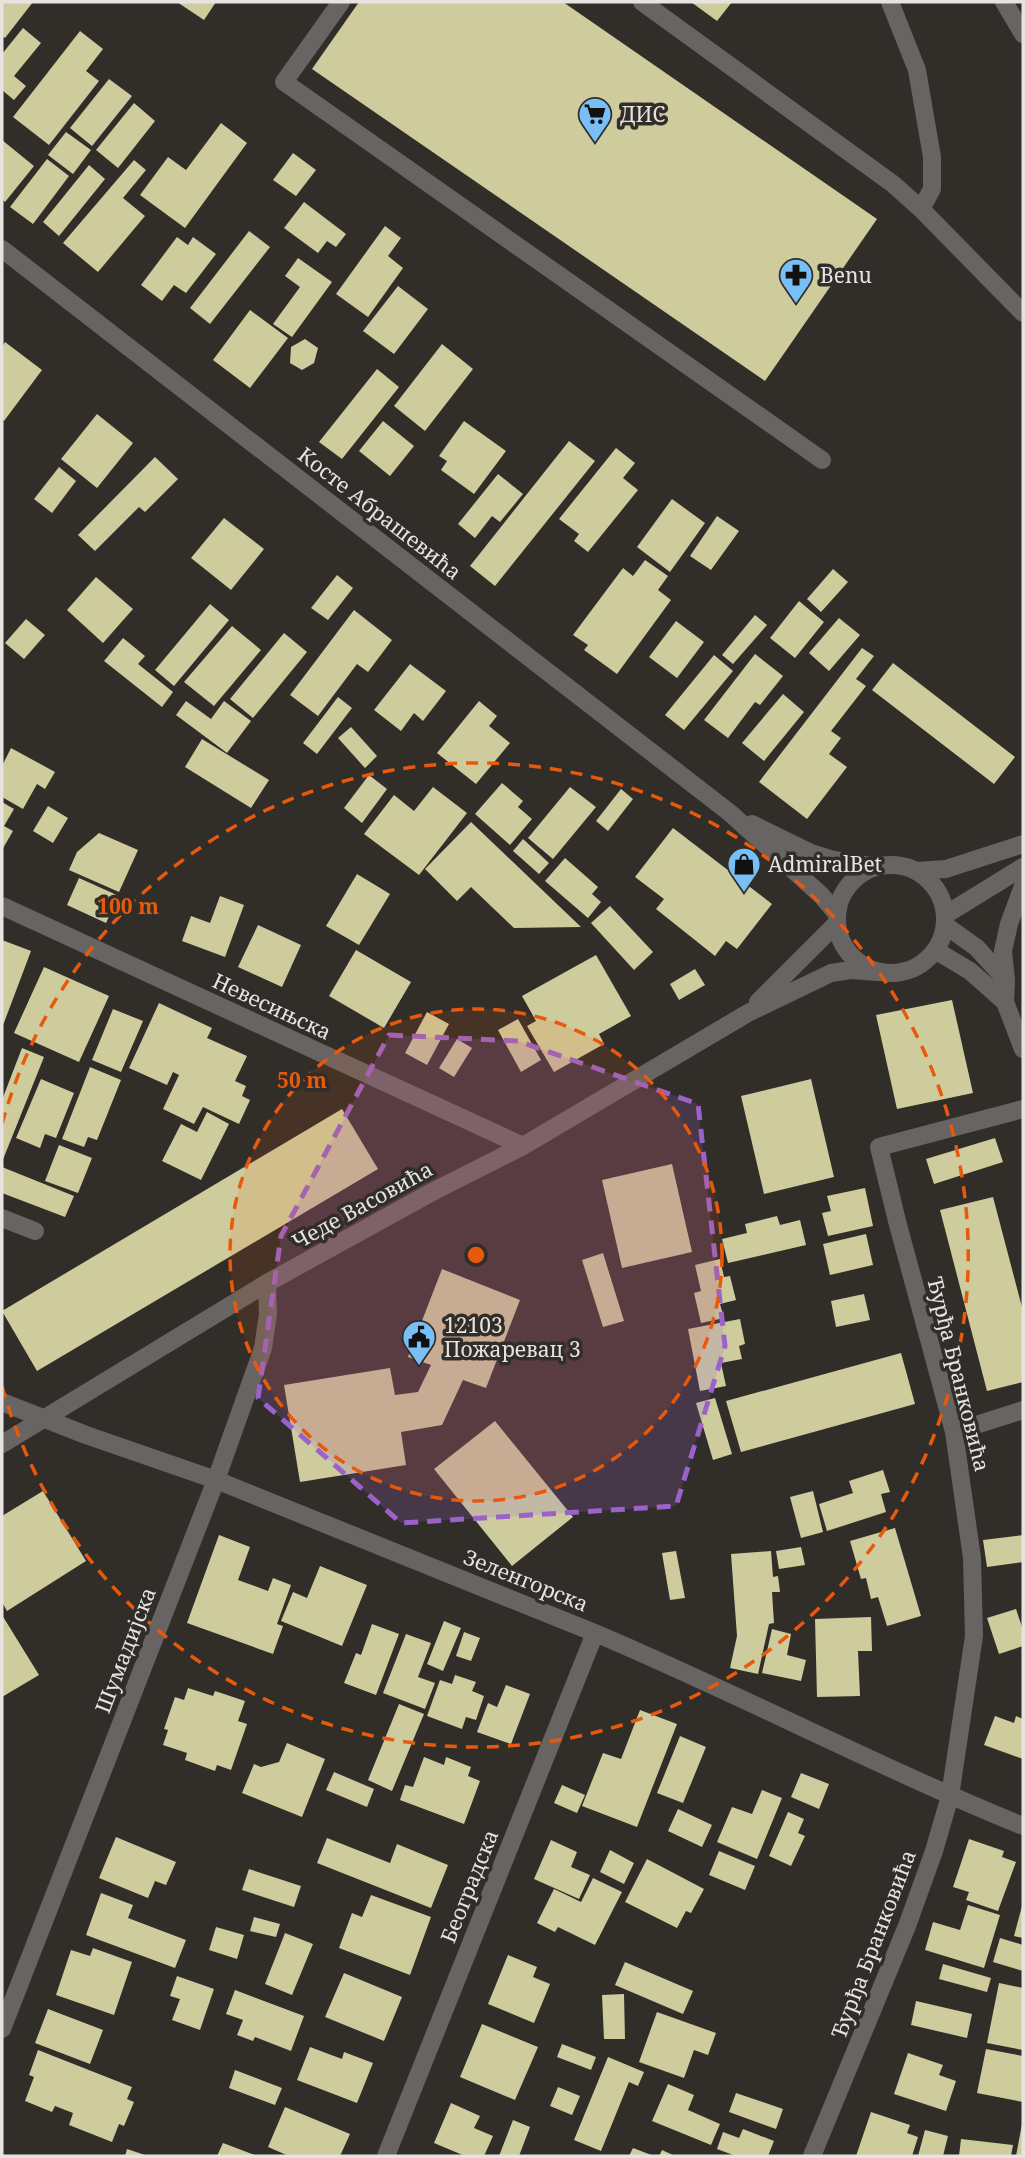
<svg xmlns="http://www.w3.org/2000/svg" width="1025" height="2158" font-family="'Noto Serif',serif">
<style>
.building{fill:#cecc9d}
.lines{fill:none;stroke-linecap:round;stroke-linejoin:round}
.minor{stroke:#676463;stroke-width:18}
.marked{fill:#9b63c9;fill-opacity:0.2;stroke:#9b63c9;stroke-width:5;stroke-dasharray:14 9;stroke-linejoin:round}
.ring{fill:none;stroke:#e8590c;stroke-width:3.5;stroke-dasharray:12 9}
.labels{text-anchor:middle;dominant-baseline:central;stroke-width:7;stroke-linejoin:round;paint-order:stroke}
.poi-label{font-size:21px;fill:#e6e3e0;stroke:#312e2a;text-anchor:start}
.street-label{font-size:21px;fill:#e6e3e0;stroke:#312e2a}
.centre{fill:#e8590c;stroke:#312e2a;stroke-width:3.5}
.ring-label{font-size:21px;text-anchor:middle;font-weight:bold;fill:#e8590c;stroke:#312e2a;stroke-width:7;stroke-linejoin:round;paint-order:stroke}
</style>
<rect width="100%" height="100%" fill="#312e2a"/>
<path class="building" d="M2,2h31l-28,36 -3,-2z
M177,2h39l-12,18z
M359,2h204l314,217 -112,162 -453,-312z
M691,2h41l-15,19z
M23,28l18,15 -27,33 12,10 -12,14 -12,-10v-36z
M80,31l23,18 -17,22 13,10 -50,64 -36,-28z
M109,79l23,17 -40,50 -22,-18z
M134,103l21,18 -37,47 -22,-18z
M221,123l26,20 -62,85 -45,-33 28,-38 18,13z
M66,132l25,18 -18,24 -25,-19z
M2,140l32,26 -29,36 -3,-3z
M293,153l23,17 -20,26 -23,-16z
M47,159l22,17 -36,48 -23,-17z
M134,160l12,10 -23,28 22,18 -47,56 -35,-29z
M89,165l16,14 -46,57 -16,-14z
M304,202l42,32 -10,13 -9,-6 -9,12 -34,-25z
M385,226l16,12 -13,18 15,12 -35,49 -32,-23z
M249,231l21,16 -60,77 -20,-16z
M177,237l11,8 5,-8 23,17 -30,39 -12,-8 -12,16 -21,-16z
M298,258l34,24 -40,55 -19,-13 27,-37 -15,-11z
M398,286l30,23 -34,45 -31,-23z
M250,310l38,28 -38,50 -37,-28z
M305,339l13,9 -4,15 -12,7 -12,-7 1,-16z
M5,342l37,28 -38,51 -2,-2v-72z
M442,344l31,25 -48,62 -31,-25z
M377,369l22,18 -57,72 -23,-17z
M97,414l36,29 -36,45 -36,-29z
M383,421l31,25 -24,30 -31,-25z
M464,421l42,30 -32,43 -33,-24 6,-9 -8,-5z
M569,441l26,20 -100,125 -25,-20z
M616,448l19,15 -12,15 15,12 -50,62 -14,-11 5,-7 -20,-15z
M155,457l23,22 -33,33 -6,-5 -44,44 -17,-16z
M59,467l17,14 -24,32 -18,-14z
M498,474l25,20 -23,28 -8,-6 -17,22 -17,-14z
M672,499l33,24 -35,49 -33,-25z
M717,516l22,15 -28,39 -21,-14z
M224,518l40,31 -33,41 -40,-32z
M645,560l23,16 -10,14 13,10 -54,74 -33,-24 4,-5 -15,-10 50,-67 10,8z
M833,569l15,13 -27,30 -14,-13z
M337,575l16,13 -25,32 -17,-12z
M96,577l37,32 -30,34 -36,-33z
M799,601l25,21 -29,36 -25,-20z
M210,604l19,16 -55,66 -19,-16z
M354,610l38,30 -24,32 -11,-8 -39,52 -28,-21z
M755,615l12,10 -34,39 -11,-9z
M839,618l21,17 -31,36 -20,-18z
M26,619l19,16 -21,24 -19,-16z
M676,621l28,21 -27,36 -28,-21z
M232,626l29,24 -47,56 -30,-24z
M284,633l23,19 -54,66 -23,-19z
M123,638l22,18 -7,8 35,28 -11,15 -58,-46z
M862,648l12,8 -18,23 10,7 -35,45 10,7 -12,16 18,13 -40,52 -48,-37z
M755,654l28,22 -23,29 -5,-3 -27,36 -24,-18z
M714,655l19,16 -49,59 -19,-15z
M893,663l122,94 -21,27 -122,-94z
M410,664l36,27 -23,30 -9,-8 -13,18 -27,-21z
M783,694l21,18 -40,49 -22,-18z
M338,697l14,11 -35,46 -14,-11z
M186,701l25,18 13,-18 27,20 -24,32 -51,-38z
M479,701l18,15 -8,10 21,17 -34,41 -39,-31z
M351,727l26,29 -12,12 -27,-30z
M202,739l67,41 -18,28 -66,-41z
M11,748l44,24 -10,17 -8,-5 -14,25 -21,-12v-31z
M369,775l18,14 -25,34 -18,-15z
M502,783l21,18 -5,6 14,12 -22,26 -35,-31z
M433,787l34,26 -48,62 -55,-41 30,-39 20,16z
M570,787l26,20 -43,52 -25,-21z
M621,789l12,10 -25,32 -12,-10z
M2,802l12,7 -10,17 9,5 -11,19z
M48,806l20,12 -15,25 -20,-12z
M471,822l110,105 -67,1 -43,-41 -14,14 -32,-32z
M673,828l99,76 -35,45 -11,-8 -11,15 -59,-47 8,-10 -29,-22z
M99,833l39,17 -19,42 -50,-22 8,-18z
M523,839l26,24 -10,11 -26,-23z
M565,858l33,29 -6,7 9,8 -13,16 -43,-37z
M357,874l33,20 -31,51 -33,-19z
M79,878l40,18 -13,27 -39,-18z
M220,896l24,9 -19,52 -43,-16 9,-25 19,7z
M610,906l43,46 -19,18 -43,-47z
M258,925l43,20 -19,42 -44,-20z
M2,940l29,11 -29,77z
M356,950l55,32 -27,46 -55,-32z
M596,955l35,61 -32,18 5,10 -50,28 -27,-46 9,-5 -14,-25z
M44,967l65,29 -30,66 -65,-29z
M695,969l10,16 -26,15 -9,-16z
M952,1000l21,93 -76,16 -21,-94z
M159,1003l53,25 -5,10 40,18 -12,25 11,5 -4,10 8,4 -11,24 -36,-17 -9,17 -31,-15 16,-34 -6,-3 -6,13 -38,-17z
M113,1009l30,12 -22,51 -29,-12z
M427,1012l22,12 -22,41 -22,-12z
M518,1019l23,41 -20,12 -23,-42z
M457,1039l15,9 -18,29 -15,-9z
M22,1048l22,9 -42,105v-62z
M90,1067l31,13 -24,60 -9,-3 -4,10 -22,-8z
M41,1079l33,14 -18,45 -11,-4 -5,14 -24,-10z
M811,1079l23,98 -70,17 -23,-98z
M342,1109l36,60 -341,202 -35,-60z
M207,1112l22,12 -28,56 -39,-19 19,-37 16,8z
M995,1138l8,24 -69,22 -8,-25z
M59,1145l33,13 -14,35 -33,-12z
M672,1164l20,88 -70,16 -20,-88z
M2,1167l72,29 -9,21 -63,-24z
M865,1188l8,38 -45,10 -6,-23 9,-2 -4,-15z
M993,1197l30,114v71l-36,9 -47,-181z
M777,1216l3,9 20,-5 6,25 -78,18 -6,-24 25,-6 -2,-9z
M866,1234l7,31 -43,10 -7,-31z
M603,1253l21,68 -21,6 -21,-67z
M720,1259l4,18 6,-1 6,24 -16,4 4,14 -23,5 -7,-30 7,-2 -6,-26z
M442,1269l78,31 -34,88 -23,-8 -21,45 -41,7 5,33 -106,17 -16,-97 106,-17 5,27 23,-3 13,-27 -23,-8z
M864,1294l6,26 -34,7 -5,-26z
M740,1319l5,25 -6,2 3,13 -21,4 5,23 -26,5 -12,-62z
M901,1353l14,51 -174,48 -15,-51z
M715,1398l17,56 -19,6 -17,-57z
M495,1421l78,96 -61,49 -78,-97z
M883,1470l7,22 -9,2 5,18 -59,19 -8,-27 34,-11 -4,-12z
M43,1491l43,70 -79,50 -5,-9v-86z
M813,1491l10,41 -22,6 -11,-41z
M895,1528l26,88 -34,10 -9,-29 -7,2 -5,-21 -5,1 -11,-38z
M219,1535l31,12 -12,33 30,11 5,-13 18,7 -14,39 6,2 -10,28 -86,-31z
M1023,1535v27l-36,5 -4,-27z
M801,1547l4,18 -26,4 -3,-18z
M676,1551l9,47 -15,2 -8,-47z
M771,1551l2,26 5,-1 2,16h-8l2,31 -5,1 -11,50 -28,-6 7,-32 -6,-82z
M320,1566l47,19 -25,61 -61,-25 12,-29 14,6z
M1016,1609l7,21v16l-24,8 -12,-36z
M2,1615l37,60 -37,22z
M871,1617l1,34h-14l2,45 -43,1 -2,-78z
M444,1621l17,7 -18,43 -16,-7z
M372,1624l27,10 -23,61 -32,-12 12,-30 5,2z
M772,1629l19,5 -4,21 19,5 -5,21 -39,-8z
M464,1632l16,6 -9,23 -15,-5z
M406,1634l25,9 -13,34 17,6 -10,26 -42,-16z
M455,1675l21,7 -4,9 12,5 -8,24 -10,-3 -4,12 -35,-13 13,-36 12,4z
M506,1685l24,9 -19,50 -34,-12 11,-29 9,4z
M188,1688l25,8 2,-5 30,10 -7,20 9,3 -16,46 -14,-5 -2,6 -30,-11 2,-7 -24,-8 5,-15 -4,-1 11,-32 9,3z
M399,1704l25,10 -32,77 -24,-11z
M640,1710l37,14 -40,103 -55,-21 21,-53 18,6z
M995,1716l19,7 2,-7 7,3v40l-39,-14z
M680,1736l26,11 -23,56 -26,-10z
M287,1743l38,16 -23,58 -60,-24 12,-29 7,3 18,-5z
M424,1757l20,8 2,-8 25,10 -3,9 12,5 -16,43 -64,-24 5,-15 8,2z
M334,1772l40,17 -7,18 -41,-17z
M801,1773l28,11 -10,25 -28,-12z
M562,1785l23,10 -8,18 -23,-10z
M762,1790l20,8 -25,61 -40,-17 15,-35 20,7z
M678,1809l34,16 -10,22 -34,-16z
M788,1812l16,7 -6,14 7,3 -14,30 -22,-10z
M116,1837l60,25 -10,23 -11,-4 -7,17 -49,-20z
M327,1838l63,25 7,-19 51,21 -17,43 -114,-45z
M969,1839l35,12 -2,6 14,5 -18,49 -32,-11 3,-8 -16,-5z
M551,1840l26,12 -6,15 19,8 -11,24 -45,-20z
M610,1850l24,13 -10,21 -24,-12z
M719,1851l36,15 -10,24 -36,-15z
M647,1859l57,30 -13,24 -5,-2 -9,17 -52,-26z
M249,1869l52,17 -7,21 -52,-17z
M593,1878l29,14 -27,53 -37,-18 -3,5 -18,-9 17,-34 27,13z
M101,1893l32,12 -5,13 58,22 -11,28 -89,-33z
M371,1895l60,22 -21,58 -71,-27 13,-35 10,4z
M968,1905l32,10 -16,53 -59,-18 8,-28 27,8z
M1022,1906h1v32l-9,-2z
M254,1917l26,7 -4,13 -26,-6z
M216,1927l28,8 -7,24 -28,-9z
M285,1933l28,11 -21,51 -27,-11z
M1000,1938l23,7v26l-30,-9z
M93,1948l39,14 -18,53 -58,-20 15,-45 19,6z
M508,1955l29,12 -4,10 17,7 -16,39 -46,-19z
M625,1962l68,29 -10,23 -68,-29z
M943,1964l48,14 -4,14 -48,-13z
M344,1973l58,24 -18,44 -59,-24z
M177,1976l37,13 -14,41 -28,-10 8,-21 -10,-3z
M999,1983l24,5v62l-36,-7z
M235,1990l69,26 -13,35 -36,-14 -2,4 -16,-6 6,-15 -17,-6z
M624,1994l1,45h-21l-2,-44z
M916,2001l56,13 -5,24 -56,-13z
M48,2009l55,21 -13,34 -55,-21z
M657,2012l59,21 -8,22 -14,-5 -10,28 -45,-16z
M482,2024l56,23 -23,53 -55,-23z
M562,2044l34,13 -5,13 -34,-13z
M310,2047l32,12 2,-7 29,11 -16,40 -60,-23z
M986,2049l37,7v46l-46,-9z
M38,2050l94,37 -5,12 7,3 -10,24 -5,-2 -7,18 -43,-17 4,-12 -18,-7 -3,6 -27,-11 9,-24 -5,-2z
M908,2053l35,12 -4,10 17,6 -10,30 -52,-17z
M608,2057l36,15 -6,14 -9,-4 -28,69 -27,-11z
M235,2070l47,18 -7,17 -46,-17z
M668,2084l26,11 -6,15 32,14 -9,21 -59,-24z
M558,2087l22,9 -8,19 -22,-9z
M736,2093l47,16 -7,20 -47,-17z
M451,2103l29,13 -6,12 19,8 -9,20h-19l-31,-13z
M285,2107l65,27 -10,22h-51l-21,-9z
M871,2112l39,13 -3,8 11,4 -6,19h-56z
M513,2120l17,7 -11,29h-20z
M1022,2124l1,32h-7z
M743,2129l31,12 -6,15h-32l-19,-7 6,-17 16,6z
M925,2130l23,6 -5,20h-25z
M961,2139l52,6 -2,11h-52z
M223,2143l34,13h-40z
M633,2148l21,8h-25z
M127,2149l21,7h-23z
M662,2150l13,6h-16z"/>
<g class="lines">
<path class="minor" d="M341,2l-57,80 538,378
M642,2l251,182 28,25 102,104
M890,2l27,68 15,87v32l-11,20
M1004,2l19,32
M2,249l728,564 91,82 16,19
M752,824l59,29 23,7 42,7
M837 919a54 54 0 1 1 108 0a54 54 0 1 1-108 0Z
M917,871l29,-2 77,-25
M2,906l521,240
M945,915l78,-48
M945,925l32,23 29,32 -1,22 18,47
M935,950l35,21 35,31
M1006,980l-3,-29 6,-27 14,-38
M758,1002l79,-79
M2,1218l33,13
M2,1402l84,33 130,45 379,153c144,61 283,134 428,193
M954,1432l69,-22
M2,1444l265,-161 167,-92 89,-45 225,-133 83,-40 20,-3 27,2
M2,2029l214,-549 47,-132 5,-34 -1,-31
M386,2156l209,-523
M812,2156l95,-230 27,-75 16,-55 24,-160 -2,-78 -18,-126 -57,-211 -18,-74 144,-38"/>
</g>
<path class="marked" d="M389,1035l129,6 180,63 27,242 -49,160 -275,17 -143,-125 23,-162z"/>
<circle cx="476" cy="1255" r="246" fill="#e8590c" fill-opacity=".12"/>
<g class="ring">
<circle cx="476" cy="1255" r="246"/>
<path d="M2 1124A492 492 0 1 1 2 1386"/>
</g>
<defs>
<symbol id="supermarket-pin" viewBox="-11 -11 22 30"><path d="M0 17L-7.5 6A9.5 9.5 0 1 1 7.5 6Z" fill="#78bff7" stroke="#312e2a"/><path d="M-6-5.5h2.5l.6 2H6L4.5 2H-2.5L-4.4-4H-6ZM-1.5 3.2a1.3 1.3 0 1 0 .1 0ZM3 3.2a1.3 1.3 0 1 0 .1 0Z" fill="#111"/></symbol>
<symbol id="pharmacy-pin" viewBox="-11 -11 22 30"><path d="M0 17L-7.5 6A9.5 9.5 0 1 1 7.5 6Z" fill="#78bff7" stroke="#312e2a"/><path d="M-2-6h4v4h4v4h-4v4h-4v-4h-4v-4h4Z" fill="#111"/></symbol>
<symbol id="shop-pin" viewBox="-11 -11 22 30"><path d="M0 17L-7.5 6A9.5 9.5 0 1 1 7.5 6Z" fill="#78bff7" stroke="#312e2a"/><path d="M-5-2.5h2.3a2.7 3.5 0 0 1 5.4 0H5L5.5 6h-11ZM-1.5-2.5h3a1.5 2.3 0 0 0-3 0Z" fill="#111"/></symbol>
<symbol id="civic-pin" viewBox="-11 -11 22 30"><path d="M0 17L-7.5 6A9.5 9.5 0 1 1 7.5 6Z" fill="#78bff7" stroke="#312e2a"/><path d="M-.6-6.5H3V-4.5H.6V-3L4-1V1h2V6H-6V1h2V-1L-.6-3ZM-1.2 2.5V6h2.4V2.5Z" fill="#111"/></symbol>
</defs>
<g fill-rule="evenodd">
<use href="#supermarket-pin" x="576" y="95" width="38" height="52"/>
<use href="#pharmacy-pin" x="777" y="256" width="38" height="52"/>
<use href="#shop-pin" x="725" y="845" width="38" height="52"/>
<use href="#civic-pin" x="400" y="1318" width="38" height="52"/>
</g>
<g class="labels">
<g class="poi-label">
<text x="620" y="114">ДИС</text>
<text x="820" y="275">Benu</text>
<text x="768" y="864">AdmiralBet</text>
<text x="444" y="1325">12103<tspan x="444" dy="24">Пожаревац 3</tspan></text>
</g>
<g class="street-label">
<text transform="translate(380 513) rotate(38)">Косте Абрашевића</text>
<text transform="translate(272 1006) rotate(25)">Невесињска</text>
<text transform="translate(362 1205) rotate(-29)">Чеде Васовића</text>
<text transform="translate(959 1374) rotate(76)">Ђурђа Бранковића</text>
<text transform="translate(526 1580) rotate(22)">Зеленгорска</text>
<text transform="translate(125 1650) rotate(-69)">Шумадијска</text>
<text transform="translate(469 1886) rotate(-68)">Београдска</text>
<text transform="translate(873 1944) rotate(-69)">Ђурђа Бранковића</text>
</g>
</g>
<circle cx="476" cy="1255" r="10" class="centre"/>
<g class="ring-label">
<text x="128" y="914">100 m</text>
<text x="302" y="1088">50 m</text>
</g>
<rect width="1025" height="2158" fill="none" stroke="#e6e3e0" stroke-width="7"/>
</svg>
